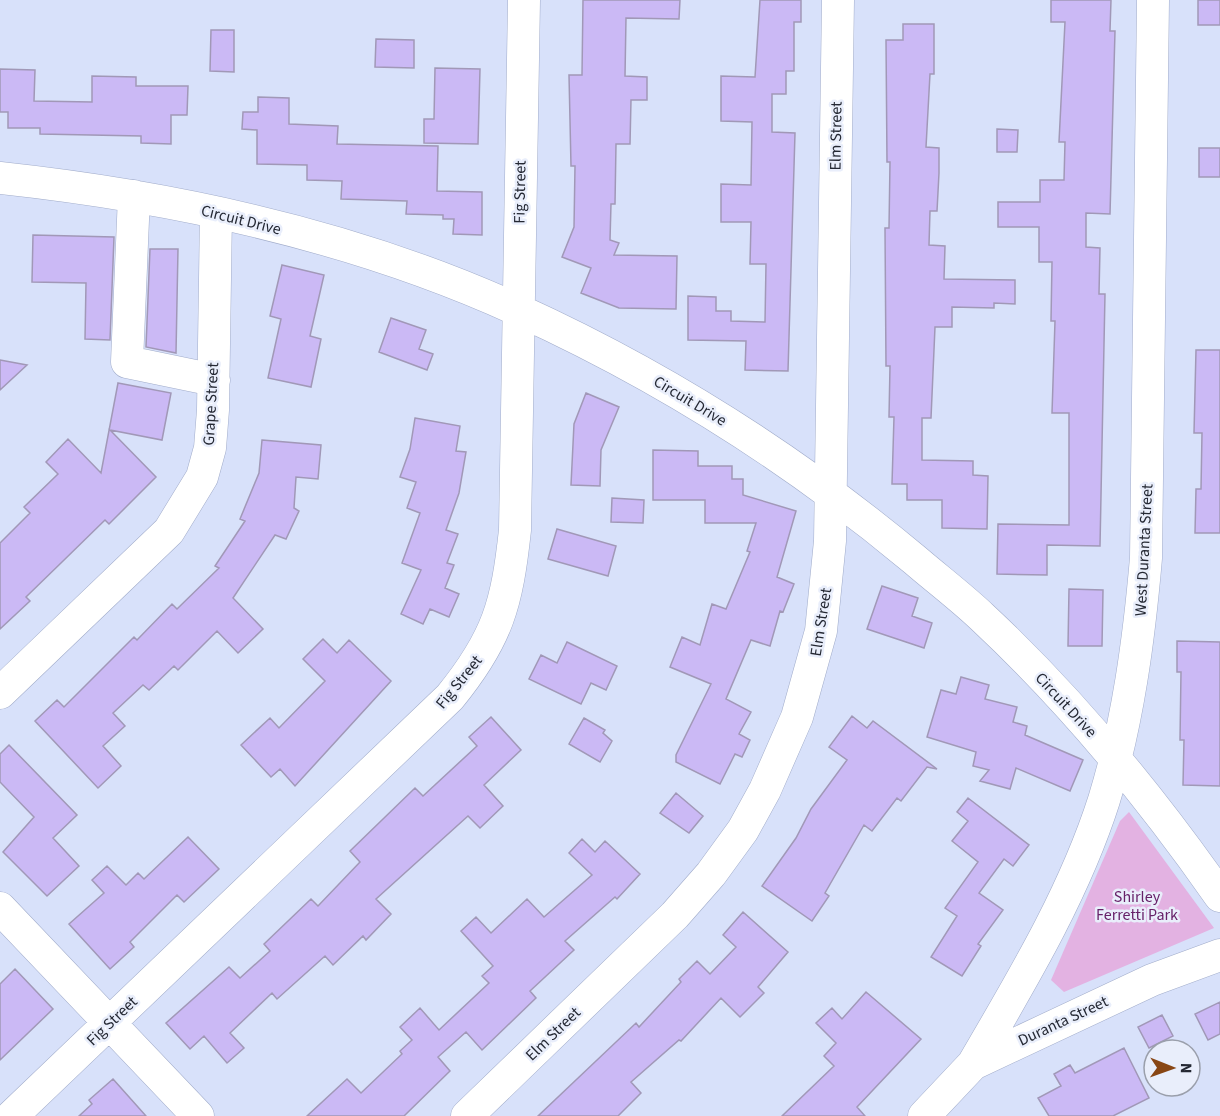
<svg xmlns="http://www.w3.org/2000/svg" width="1220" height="1116" font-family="'Source Sans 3',sans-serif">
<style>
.green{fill:#e3b2e2}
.building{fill:#cbb9f5;stroke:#a198b7;stroke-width:1.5}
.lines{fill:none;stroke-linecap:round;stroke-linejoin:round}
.minor-casing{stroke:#a1acca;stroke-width:33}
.minor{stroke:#fff;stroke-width:32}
.labels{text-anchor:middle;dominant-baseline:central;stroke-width:5;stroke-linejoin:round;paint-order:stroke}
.street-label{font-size:16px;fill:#242833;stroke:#e9eefb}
.park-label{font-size:16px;fill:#672169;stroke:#e9eefb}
</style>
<rect width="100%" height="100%" fill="#d8e1fa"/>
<path class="green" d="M1129,812l85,116 -150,64 -13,-12 69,-159z"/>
<path class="building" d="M583,0h97l-1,19 -53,-1 -1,58 22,1v23h-16l-1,44h-14l-1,60h-4l-1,36 9,3 -5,12 63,1 -1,53 -57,-1 -38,-15 10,-25 -29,-11 12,-30 1,-61h-4l-2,-91h13z
M760,0h41v22h-7v49h-8v23h-14v38l23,1 -7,238 -43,-1 1,-29 -58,-1v-44l28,1v14h15v10l34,1 1,-58h-16l1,-42h-30v-38l30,1 1,-63 -31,-1v-45l34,1z
M1051,0h60l-1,31h5l-5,183 -24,-1v34l14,1 -1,46h6l-5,252 -53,-1v30l-50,-1 1,-50 71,1v-112h-17l3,-92h-4l1,-59h-13v-35h-41v-25h42v-22h24l1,-38h-6l6,-120h-14z
M1198,0h22v25h-22z
M903,24h31v50h-4l-4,73 13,1v25l-2,38h-7l-1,34 16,1 -1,33 71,1v24l-21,-1v5l-42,-1v20h-17l-4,91h-9v42l51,1v14l15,1 -1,53 -45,-1v-28h-35v-16h-15l2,-67h-5l1,-51h-4l-1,-138h4l1,-66h-3l-1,-122h17z
M211,30h23v42l-24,-1z
M376,39l38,1v28l-39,-1z
M435,68l45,1 -2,75 -54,-1v-24h10z
M0,69l35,1 -1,31 58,1v-26l44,1v9h52l-1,29h-16v29l-30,-1v-7l-101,-2v-6h-32v-16h-8z
M258,97l31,1v26l49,2 -1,18 101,2 -1,45 45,1v43l-29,-1 1,-15h-11v-4l-37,-1 1,-13 -66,-2 1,-18 -35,-1v-15l-50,-1v-34l-15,-1 1,-17h15z
M997,129l21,1 -1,22h-20z
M1199,148h21v29h-21z
M33,235l81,2 -4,103 -25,-1 1,-56 -54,-1z
M150,249h28l-2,104 -30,-6z
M282,265l42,10 -14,61 11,3 -10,48 -43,-9 13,-59 -11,-3z
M391,318l35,12 -7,19 14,5 -6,16 -48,-18z
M1196,350h24v183h-25l1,-44h5l1,-56h-8z
M0,360l27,5 -27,25z
M118,383l53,10 -9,47 -52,-10 46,47 -47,47 -4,-4 -43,42 -36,35 4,4 -30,28v-86l30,-30 -6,-6 34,-33 -12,-12 22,-23 33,34z
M586,393l33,14 -18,43 -1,36 -29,-1 3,-61z
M415,418l45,8 -4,25 10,1 -7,41 -13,37 12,4 -11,29 7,2 -9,23 14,6 -10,23 -19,-8 -7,15 -22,-10 20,-44 -19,-7 18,-50 -13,-5 9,-26 -16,-5 10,-28z
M262,440l59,5 -3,34 -22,-2 -2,31 5,3 -13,28 -11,-4 -42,63 30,31 -25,24 -21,-22 -39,39 -4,-4 -25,24 -6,-5 -30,28 12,13 -22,20 18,20 -23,22 -63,-67 22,-21 7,7 70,-70 3,3 35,-36 5,5 42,-41 -4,-2 30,-45 -5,-2 19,-46z
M653,450l45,1v15h34v13h11v16l53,16 -19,66 17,7 -11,28 -3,-1 -10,35 -19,-6 -25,59 25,13 -12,22 11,6 -8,17 -7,-3 -15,30 -44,-22v-7l35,-71 -41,-17 12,-30 18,8 12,-41 14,5 24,-57 -3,-1 9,-28h-51v-23h-52z
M612,498l32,2 -1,23 -32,-1z
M557,529l59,17 -8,30 -60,-17z
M882,586l36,12 -6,18 20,7 -8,25 -57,-19z
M1069,589l34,1 -1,56h-34z
M323,639l14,14 12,-13 42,41 -96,105 -15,-17 -9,8 -30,-32 29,-27 9,10 46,-47 -22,-22z
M1177,641l43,1v144l-37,-1 1,-45h-4l1,-68h-4z
M567,642l50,24 -11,24 -15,-7 -10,21 -52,-25 12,-24 16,8z
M961,677l28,8 -4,14 32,8 -4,15 14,4 -2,9 58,25 -13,31 -54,-23 -6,21 -30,-8 9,-11 -16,-4 3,-14 -49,-15 14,-47 15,4z
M852,716l15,12 6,-7 64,48 -10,-2 -26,34 -4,-3 -25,33 -8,-6 -39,68 4,3 -17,25 -50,-35 34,-48 15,-29 36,-49 -18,-13z
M491,717l30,33 -37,35 19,21 -23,22 -12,-12 -92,83 15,15 -25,26 -3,-4 -30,29 -8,-9 -48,43 -5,-6 -42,40 14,15 -17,15 -23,-27 -14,13 -24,-26 63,-56 11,11 30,-27 -6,-7 47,-45 7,7 42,-44 -10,-11 65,-63 8,8 54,-50 -8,-9z
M584,718l21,12 -2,3 9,8 -12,21 -31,-18z
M9,745l68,70 -24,23 26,28 -32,30 -44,-44 31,-35 -34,-35v-28z
M676,793l27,23 -14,17 -29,-20z
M968,798l61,47 -16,21 -9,-7 -25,34 24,17 -25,34 3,2 -19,30 -31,-19 26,-41 -12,-8 33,-46 -26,-21 16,-20 -11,-9z
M188,837l31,32 -35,33 -7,-7 -47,47 4,5 -24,22 -41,-45 35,-31 -12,-13 15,-14 19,19 12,-12 6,6z
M582,839l13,13 10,-11 35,33 -23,25 -2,-2 -50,44 9,9 -44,41 6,7 -54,52 -16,-18 -28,25 12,14 -46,45h-97l40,-37 14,14 41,-39 -2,-3 12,-11 -12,-13 20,-19 19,22 50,-47 -7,-7 11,-10 -32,-35 15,-14 15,16 36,-34 17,18 48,-42 -23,-22z
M743,912l45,40 -30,35 6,6 -24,24 -19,-19 -40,43 -2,-1 -48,42 10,11 -23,23h-80l98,-93 3,4 42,-45 -2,-3 18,-18 13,13 26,-27 -13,-12z
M15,969l38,40 -53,51v-76z
M866,992l55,47 -64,68 8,9h-83l52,-50 -10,-10 12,-13 -20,-20 16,-15 10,11z
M1220,1002v32l-12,6 -13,-26z
M1162,1015l11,21 -24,12 -11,-21z
M1124,1048l25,50 -36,18h-64l-11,-18 23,-12 -7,-12 16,-9 5,8z
M113,1079l33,37h-67l13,-12 -3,-4z"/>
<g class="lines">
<defs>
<path id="minor" d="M0,178c176,19 356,58 518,132 143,65 276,149 397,250 22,19 46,37 67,57 89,83 168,179 238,279
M134,196l-7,166 87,18
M0,693l169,-162 33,-54 8,-29 3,-38 3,-197
M0,908l198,208
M973,1064c49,-84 101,-170 131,-264 24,-78 35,-161 42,-242l7,-558
M12,1116l438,-419c48,-59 57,-93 65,-167l9,-530
M467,1116l208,-201 36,-41 32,-44 22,-40 32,-73 24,-86 9,-90 8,-541
M924,1116l49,-52 179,-84 68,-25"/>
</defs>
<use href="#minor" class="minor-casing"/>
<use href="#minor" class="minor"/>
</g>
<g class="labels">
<g class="street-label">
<text transform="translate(836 136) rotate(-89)">Elm Street</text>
<text transform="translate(520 192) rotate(-89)">Fig Street</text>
<text transform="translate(241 220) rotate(14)">Circuit Drive</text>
<text transform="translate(690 401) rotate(31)">Circuit Drive</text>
<text transform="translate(211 404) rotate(-87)">Grape Street</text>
<text transform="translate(1144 550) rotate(-87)">West Duranta Street</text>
<text transform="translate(821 622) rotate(-81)">Elm Street</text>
<text transform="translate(459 682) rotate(-51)">Fig Street</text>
<text transform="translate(1066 705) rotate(47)">Circuit Drive</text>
<text transform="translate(112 1021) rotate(-44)">Fig Street</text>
<text transform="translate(1063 1021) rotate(-25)">Duranta Street</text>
<text transform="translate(553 1034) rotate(-44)">Elm Street</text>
</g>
<g class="park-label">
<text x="1137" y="897">Shirley<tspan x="1137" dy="18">Ferretti Park</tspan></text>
</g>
</g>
<g transform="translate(1172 1068) rotate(91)"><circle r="28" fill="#e9eefb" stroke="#9a9fab" stroke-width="1.5"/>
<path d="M0-4.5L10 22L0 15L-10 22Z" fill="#884614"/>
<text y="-9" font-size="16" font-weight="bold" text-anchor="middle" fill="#242833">N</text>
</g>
</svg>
